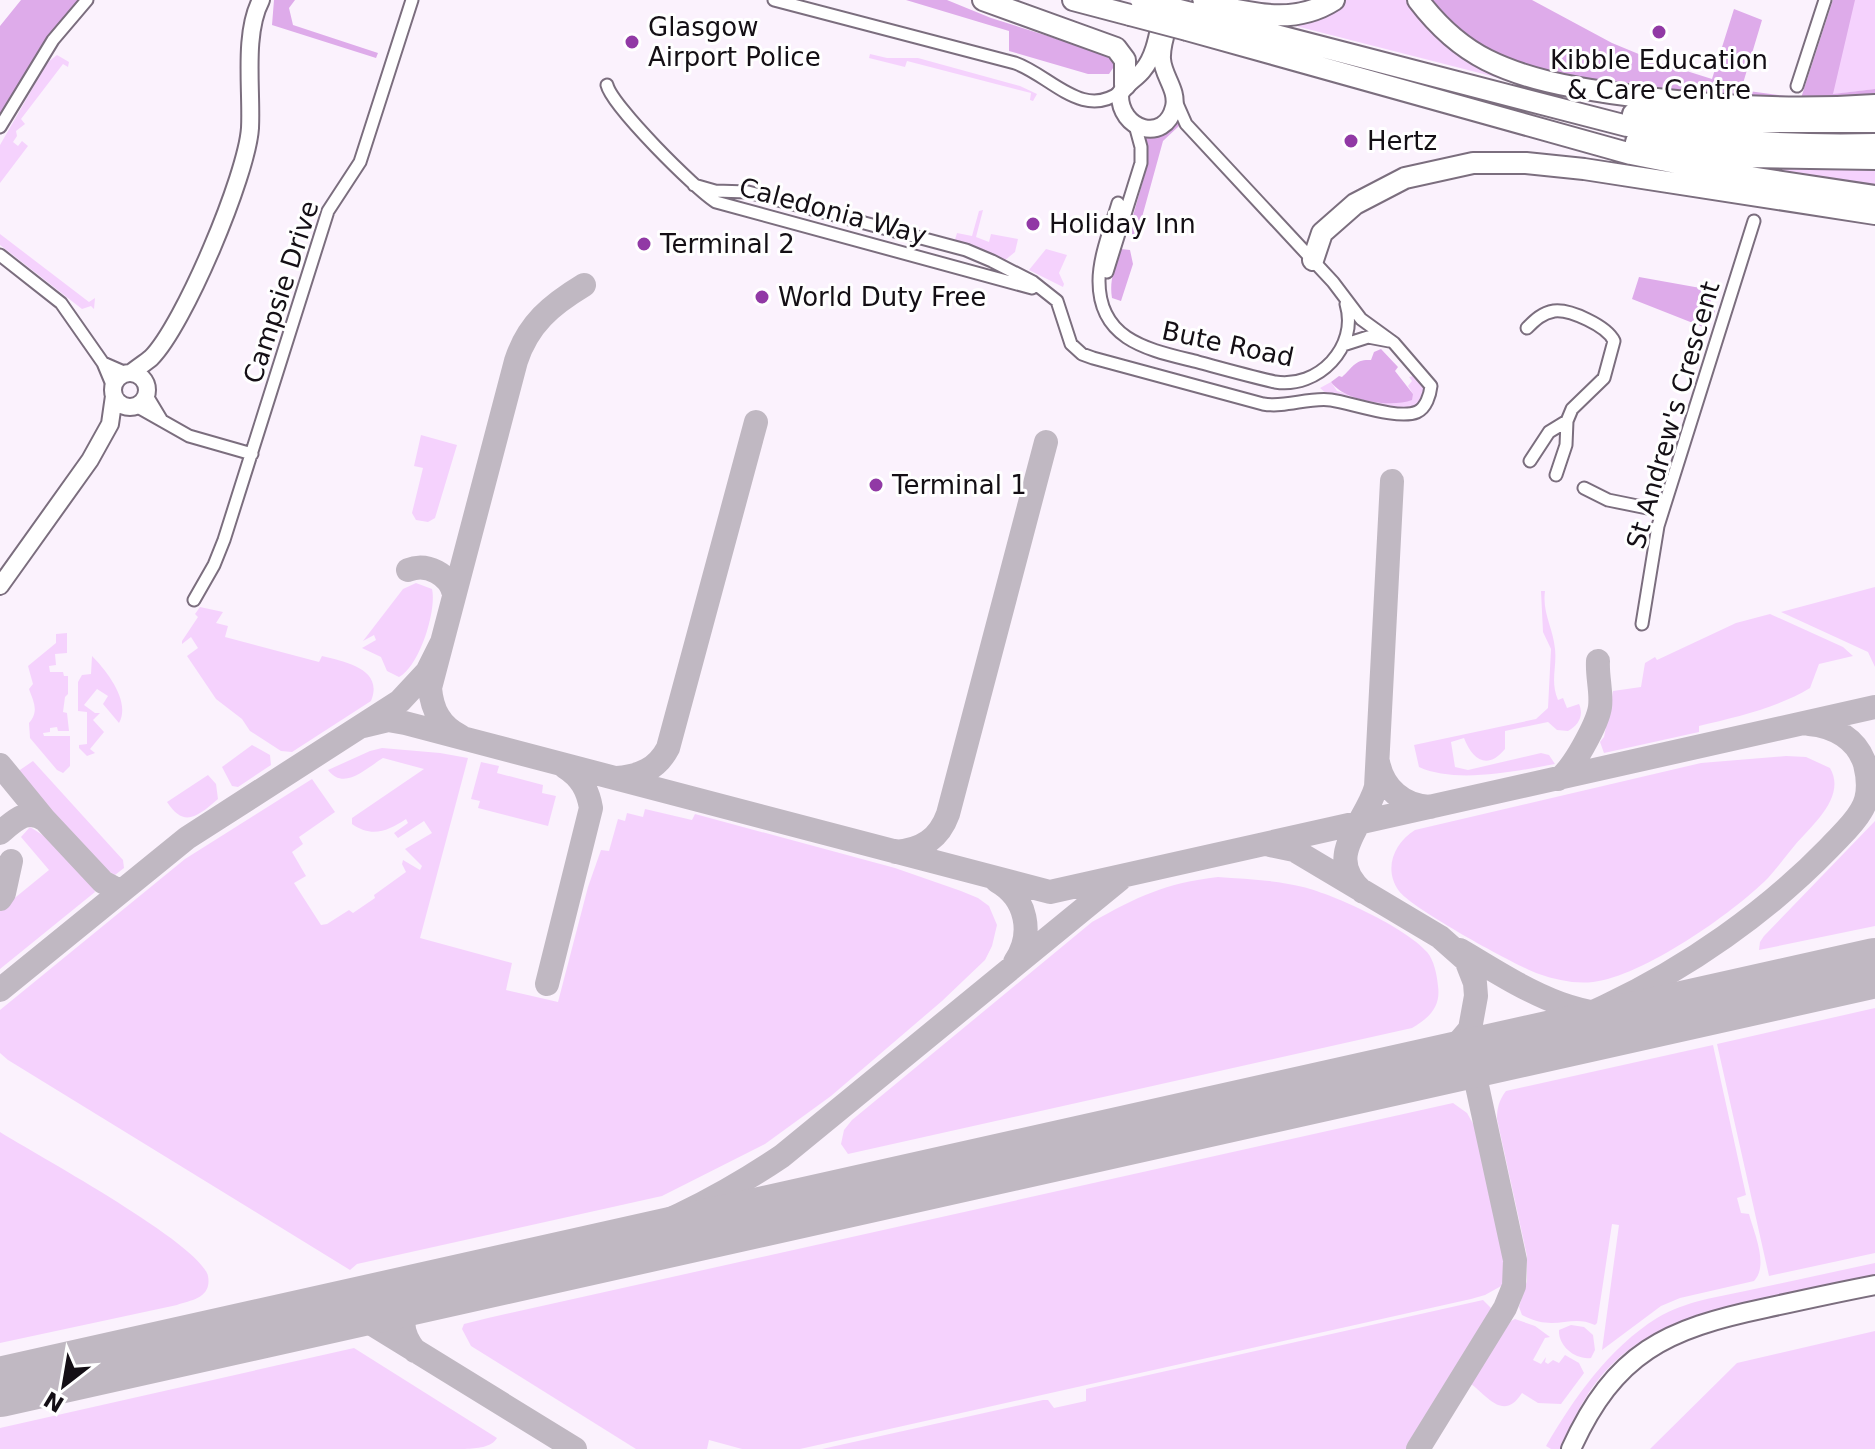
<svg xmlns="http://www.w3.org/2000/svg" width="1875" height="1449" font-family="'DejaVu Sans',sans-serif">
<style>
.green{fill:#f5d2fd}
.forest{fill:#deabea}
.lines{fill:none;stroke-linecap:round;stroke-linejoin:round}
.taxiway{stroke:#c0b8c2;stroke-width:24}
.runway{stroke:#c0b8c2;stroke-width:60}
.street-casing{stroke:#7b6e7e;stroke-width:15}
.secondary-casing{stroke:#7b6e7e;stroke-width:20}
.primary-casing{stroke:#7b6e7e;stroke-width:22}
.highway-casing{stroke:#7b6e7e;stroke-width:24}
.street{stroke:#fff;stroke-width:11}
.secondary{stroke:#fff;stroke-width:16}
.primary{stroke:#fff;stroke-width:18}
.highway{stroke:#fff;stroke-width:20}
.highway-bridge-casing{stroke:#7b6e7e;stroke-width:24;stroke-linecap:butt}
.highway-bridge{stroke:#fff;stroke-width:20}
.poi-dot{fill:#9139a5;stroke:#fff;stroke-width:3}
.labels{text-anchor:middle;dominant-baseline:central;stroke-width:6;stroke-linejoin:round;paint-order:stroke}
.poi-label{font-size:26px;fill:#140f15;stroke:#fff;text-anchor:start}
.street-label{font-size:26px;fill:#140f15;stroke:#fff}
</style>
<rect width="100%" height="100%" fill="#fbf2fd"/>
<path class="green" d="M1343,0h68l104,82 -231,-59z
M1833,0h42v89l-73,9z
M870,54l17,4h31l102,28 17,8 -4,7 -3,-1 1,-7 -124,-32 -2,6 -36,-9z
M57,55l12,7 -1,5 -5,-3 -42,55 4,5 -9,7 1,5 -4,6 5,4 4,-5 6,5 -28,37v-38l47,-82z
M1722,166l153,3v20z
M983,210l-7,27 13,5 2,-8 27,5 -3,13 -11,9 -50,-18 3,-10 15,3 7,-25z
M0,234l89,68 6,-4 -1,11 -3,-3 -9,3 -82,-64z
M1046,249l21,6 -8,18 5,11 -1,3 -34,-17z
M1413,376l10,12c1,12 -6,18 -17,21l-79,-15 -7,-6 11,-6 6,9 42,12 34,-9 -5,-8 4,-5 -3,-4z
M421,435l36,10 -22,73 -7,4 -12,-2 -4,-7 11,-45 -9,-2z
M416,583l16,6c5,22 -13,78 -33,88l-12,-6 -6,-14 -19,-9 14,-8 -2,-5 -11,6 40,-52z
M1875,587v80l-7,-15 -87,-40z
M1541,591h4c-3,22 8,36 10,58 2,19 -5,32 3,51l5,-2 4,10 12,-4c5,11 0,21 -11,27l-11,-1 -9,-8 -43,9v18c-18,22 -33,10 -41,-11l-13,4 4,25 13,3 73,-17 8,2 6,9c-38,7 -99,20 -136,3l-5,-22 122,-26 12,-11 3,-59 -8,-17z
M200,607l23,5 -7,11 12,3 -3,11 94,25 3,-6c24,6 62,13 49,45l-79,51 -11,-1 -31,-20 -8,-12 -26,-20 -29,-43 11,-8 -7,-11 -9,7v-3l16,-24 -3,-3z
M1770,614l73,33 10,9 -34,8 -9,24c-33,20 -74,29 -111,38v6l-95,21 -4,-11 4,-5 9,-46 28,-4 4,-24 10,-6 2,3 79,-37z
M67,633v20l-12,1 1,11 -7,1 1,6h13l1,4h4v18l-3,3 -2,15 4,1 2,18h-11l-1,-4 -7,1v4l-7,1 1,3h26v30l-7,7 -6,-3 -27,-32 -1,-15c10,-12 5,-20 0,-34l4,-5 -5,-18 28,-23v-9z
M92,656c15,15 39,46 27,67l-16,-19 5,-8 -11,-7 -13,16 11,8h5l-7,7 11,12 -14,17 5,4 -8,3 -8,-8v-3l8,-1v-32l-9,-1v-29l4,-7 9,-1z
M252,745l18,10 1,10 -33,22 -6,-1 -10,-19z
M382,748l58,5 28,5 -48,180 92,25 -6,27 52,12 30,-115 13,-37 8,1 9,-32 7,2 2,-8 16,4 2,-8 47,11 3,-6 200,54 66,23 17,7 11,8 8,19 -5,21 -7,14 -43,41 -111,95 -66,48 -103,52 -305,68 -7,6 -342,-210 -8,-7v-43l185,-151 127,-80 23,33 -36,25 4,7 -11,8 14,24 -12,7 27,42 6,-1 22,-14 4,3 22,-15 -1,-3 32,-23 -4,-8 1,-4 17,10 2,-4 -17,-17 27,-16 -8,-12 -26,17 -4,-5 14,-10 -2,-4c-18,12 -34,19 -54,5v-6l72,-49 -41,-11c-18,11 -39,33 -55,12l42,-19z
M1786,756l20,1 24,11c17,29 -19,58 -35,77 -9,11 -18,23 -27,33 -36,36 -125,98 -175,104 -18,2 -37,-2 -54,-8 -23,-8 -128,-66 -140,-83 -16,-22 -5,-48 16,-61l286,-67z
M33,761l90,99 1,8 -9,7 -12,-6 -87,-92 1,-5z
M481,762l18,4 -2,7 46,12 -1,8 14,3 -8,30 -70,-18 2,-7 -9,-2z
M208,775l8,9 2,15c-21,18 -34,29 -51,3z
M1875,821v105l-116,24 1,-8 4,-6z
M30,827c26,16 54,36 65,65l-95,77v-59l49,-40 -28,-33z
M1218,877c27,2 58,3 85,10 32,8 102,40 124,65 7,8 10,23 11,34 3,21 -9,32 -26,42l-564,126 -7,-10 3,-14 8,-10 240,-198c45,-25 73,-39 126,-45z
M1875,1008v245l-106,23 -52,-232z
M1713,1045l33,150 -9,3 4,15 8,1c5,19 20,51 5,67l-74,17 -19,8 -59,44 17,-125 -7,-1 -15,99 -2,2c-25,-12 -40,8 -73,-10l-3,-8 8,-26v-25l-30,-137c0,-11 2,-19 9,-28z
M1453,1103l14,10 9,16 28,120 1,20 -2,16 -18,10 -14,4 -671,150h-58l-33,-9 -2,9h-71l-165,-103 -9,-17 2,-5 24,-6z
M0,1132c35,22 201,112 208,144 4,22 -16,24 -31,29l-177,38z
M1875,1263v13c-36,8 -72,16 -108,23 -74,16 -139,30 -182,100 -10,16 -16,33 -24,50h-10l-5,-3c28,-48 63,-98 111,-128 28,-17 61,-21 93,-28 42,-9 83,-18 125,-27z
M1483,1300l9,9 -86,140h-584l221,-49h5l6,8 32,-7v-12z
M1515,1319l20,7 15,11 -5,1 -12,22 8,4 5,-7 -1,5 3,2 5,-4 6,3 6,-8 14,8 5,10 -23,31 -23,-1 -16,-10c-18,28 -33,5 -52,-10l41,-62z
M1571,1325l13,2 9,8 2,15 -4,8c-16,2 -33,-12 -32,-28z
M1875,1331v118h-225l87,-86z
M354,1348l143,90c-6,10 -20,10 -32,11h-465v-21z"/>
<path class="forest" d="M21,0h60l-43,52 -38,62v-88z
M274,0h21l-6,8 4,17 85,28 -2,5 -104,-33z
M906,0h41l44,18 114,36 10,11 -6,9h-21l-79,-23v-20z
M1427,0h105l80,43 46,19 54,17 22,-70 28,11 -21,70 60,8 32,-98h22l-22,94 42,-5v11h-168l-163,-25 -43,-14 -39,-26z
M1177,123l3,2 -17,16 -27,98 -4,-2 -3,-7 19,-67 -4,-25 21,-5z
M1121,249l9,1 3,14 -12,37 -9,-3c-3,-17 3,-32 9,-49z
M1639,277l67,12 9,22 -6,13 -6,3 -71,-28z
M1381,349l17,18 -3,4 18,23 -1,6c-21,8 -68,1 -81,-18l8,-6 3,1c11,-10 13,-18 29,-17l3,-8z"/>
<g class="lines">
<path class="taxiway" d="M408,570c19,-8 42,5 46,24
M363,726l25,-6 17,3 645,169 825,-185
M460,736c-20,-10 -28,-26 -30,-48l86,-327c12,-37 35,-56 68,-76
M1378,762c5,26 25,44 52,45
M0,765l45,55 58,62 13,7h8
M617,778c23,-2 40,-9 51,-30l88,-326
M1558,779c14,-7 40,-57 42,-72 2,-15 -3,-30 -2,-46
M0,833c14,-12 27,-26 45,-13
M1270,845l24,5 146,87 26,23 9,23 1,13 -6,33 -22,26 -26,14
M895,852c27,-2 44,-13 53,-38l98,-372
M997,881c30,17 37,53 18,81
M1363,892c-42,-36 3,-68 13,-105l16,-306
M0,899l4,-6 7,-32
M1460,950c73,44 114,72 202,66
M547,984l44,-176c-3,-18 -10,-31 -26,-41
M0,990l187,-152 213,-137 27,-29 14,-28
M1488,1055c39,-16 80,-31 118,-49 81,-38 161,-94 223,-158 11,-12 24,-23 32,-37 9,-14 8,-31 4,-47 -8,-25 -31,-38 -56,-40
M571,1259c81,-29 140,-55 211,-103l337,-276
M319,1316l18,-3 27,6 211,130
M415,1351c-22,-28 -11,-48 19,-61
M1418,1449l87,-141 9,-22 1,-26 -44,-202"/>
<path class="runway" d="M0,1387l1875,-419"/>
<defs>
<path id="street" d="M774,0l241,63c35,12 68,58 106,28
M607,85c5,21 88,104 109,117l316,86
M1797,86l28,-86
M0,127l53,-87 34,-40
M694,185l21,6 33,1 218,58 26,11 41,21 24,19 14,43 11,10 11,4 170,46c23,4 45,-7 68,-4 21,3 67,20 86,12 9,-4 13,-17 14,-26l-37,-43 -33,-24 -28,-37 -147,-158 -11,-25
M1118,203c-7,24 -19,53 -19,78 0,61 52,69 99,81 26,7 51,14 77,20 43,7 84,-35 71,-78
M0,255l61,48 42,60 10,24
M1107,272l34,-109v-16l-6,-22
M1527,328c8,-8 15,-15 27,-17 16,-2 53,15 60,30l-10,37 -32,31 -5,12 -1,24 -10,30
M1343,345l25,-8 21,4
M103,363l23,10
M146,394l15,25
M136,406l53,30 63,18
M1530,461l19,-29 18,-11
M1584,488l24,12 54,11
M194,600l20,-35 10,-25 104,-329 32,-49 52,-162
M1642,624l16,-98 96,-305"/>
<path id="secondary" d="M1162,15c-4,18 -7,41 -19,55 -7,9 -17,13 -23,24 -1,36 45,50 54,13 4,-17 -11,-31 -12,-48 -1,-14 5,-28 9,-42
M113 390a17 17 0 1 1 34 0a17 17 0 1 1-34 0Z
M131,373c6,-5 14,-10 20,-15 33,-33 96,-183 99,-230 2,-38 -7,-94 11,-128
M0,586l90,-126 20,-36 4,-28"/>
<path id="primary" d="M1571,1449c44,-97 95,-120 195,-141 36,-8 73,-16 109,-23"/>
<path id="highway" d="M983,0l133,48 9,12v25
M1073,0l57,15
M1418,0c19,25 41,46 69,60 38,19 82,27 124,33 87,13 176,18 264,12
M1203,3c45,9 89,24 131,-3
M1191,13l436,113c82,15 165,20 248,18
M1187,30l444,124 105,21 139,21
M1633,114l91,8h151
M1636,142l111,15 128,2
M1313,260l9,-27 33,-29 50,-26 68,-15h53l58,6 291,45"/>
</defs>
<use href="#street" class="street-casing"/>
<use href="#secondary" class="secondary-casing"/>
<use href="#primary" class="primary-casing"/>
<use href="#highway" class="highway-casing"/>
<use href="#street" class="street"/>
<use href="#secondary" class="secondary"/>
<use href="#primary" class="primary"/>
<use href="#highway" class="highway"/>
<defs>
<path id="highway-bridge" d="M1141,0l50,13
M1130,15l57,15"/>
</defs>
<use href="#highway-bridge" class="highway-bridge-casing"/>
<use href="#highway-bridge" class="highway-bridge"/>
</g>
<g class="poi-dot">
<circle cx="1659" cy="32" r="8"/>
<circle cx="632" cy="42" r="8"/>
<circle cx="1351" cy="141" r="8"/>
<circle cx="1033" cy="224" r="8"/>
<circle cx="644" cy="244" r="8"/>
<circle cx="762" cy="297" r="8"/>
<circle cx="876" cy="485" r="8"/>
</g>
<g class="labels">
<g class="poi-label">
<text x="648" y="27">Glasgow<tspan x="648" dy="30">Airport Police</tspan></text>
<text x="1659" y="60" text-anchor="middle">Kibble Education<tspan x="1659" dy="30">&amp; Care Centre</tspan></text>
<text x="1367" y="141">Hertz</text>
<text x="1049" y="224">Holiday Inn</text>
<text x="660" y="244">Terminal 2</text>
<text x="778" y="297">World Duty Free</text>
<text x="892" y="485">Terminal 1</text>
</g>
<g class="street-label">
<text transform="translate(833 211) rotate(15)">Caledonia Way</text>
<text transform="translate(281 292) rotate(-72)">Campsie Drive</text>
<text transform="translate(1228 344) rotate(12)">Bute Road</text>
<text transform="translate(1673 415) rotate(-74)">St Andrew's Crescent</text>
</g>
</g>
<g transform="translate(64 1385) rotate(211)" stroke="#ffffff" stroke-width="6" paint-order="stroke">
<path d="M0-6L14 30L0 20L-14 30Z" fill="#140f15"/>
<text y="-12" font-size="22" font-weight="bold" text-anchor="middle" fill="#140f15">N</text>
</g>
</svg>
